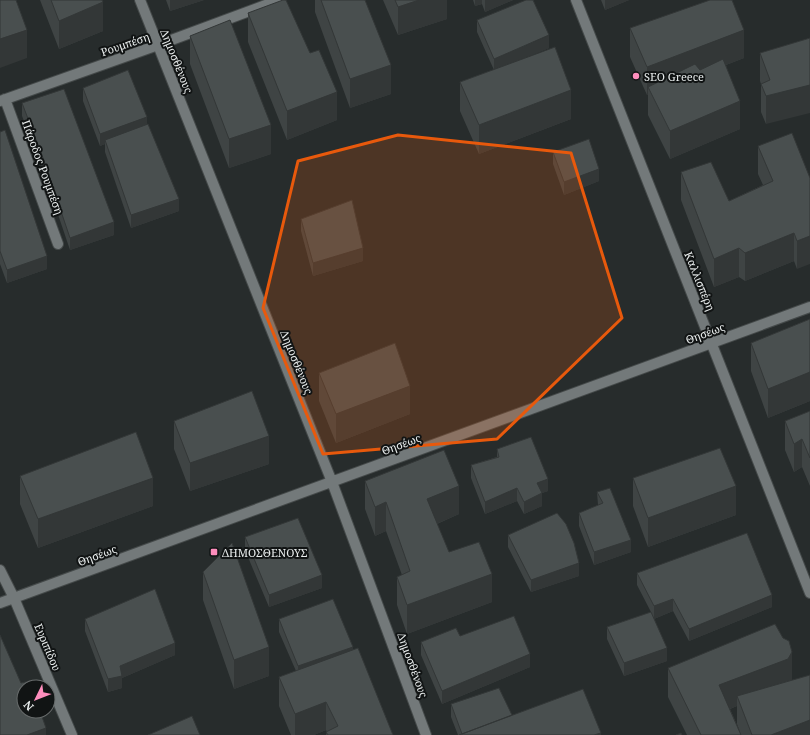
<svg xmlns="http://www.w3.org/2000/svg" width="810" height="735" font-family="'Noto Serif',serif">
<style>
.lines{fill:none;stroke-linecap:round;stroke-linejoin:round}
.minor-casing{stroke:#444949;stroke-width:12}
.minor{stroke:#73797a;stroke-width:10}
.wall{fill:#3f4444;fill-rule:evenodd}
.shaded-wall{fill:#333737}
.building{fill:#494f4f;stroke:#333737}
.marked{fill:#e8590c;fill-opacity:0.2;stroke:#e8590c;stroke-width:3;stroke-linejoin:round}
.poi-dot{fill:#fe8ebd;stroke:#111414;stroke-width:1.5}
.labels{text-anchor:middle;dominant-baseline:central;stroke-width:4;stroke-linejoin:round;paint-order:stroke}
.street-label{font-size:11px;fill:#ebefef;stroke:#111414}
.poi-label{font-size:11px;fill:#ebefef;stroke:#111414;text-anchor:start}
</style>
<rect width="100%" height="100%" fill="#272c2c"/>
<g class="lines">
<defs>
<path id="minor" d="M140,0l192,482 94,253
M576,0l234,593
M5,99l53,145
M0,101l158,-56 121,-45
M0,570l14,28 58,137
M0,603l810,-296"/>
</defs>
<use href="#minor" class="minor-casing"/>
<use href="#minor" class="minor"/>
</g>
<path class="wall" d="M40,0h62l1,31 -44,18z
M166,0h38l-34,11z
M315,0h50l26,94 -41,14 -35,-96z
M383,0h64v19l-49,16z
M473,0h40l-28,12 -3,-8 -7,2z
M601,0h28l-24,10z
M248,13l89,107 -50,20 -39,-98z
M477,20l72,28 -22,9 44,62 -92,35 -19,-43v-29l34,-12 -17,-38z
M630,28l114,30 -18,7 14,64 -70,30 -22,-44v-20h-1l-17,-38z
M190,36l81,118 -42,14 -39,-104z
M810,38l-44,86 -5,-12v-28l-1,-3v-28z
M83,88l96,123 -48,17 -26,-76v-8l-5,2 -17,-45z
M22,103l92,132 -44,15 -27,-80 -21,-54z
M0,132l47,137 -40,14 -7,-19z
M758,146l52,32 -13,91 -3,-8 -49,20 -6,-4 -25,10 -33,-87v-28l48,29 34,-16 -5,-11z
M553,152l46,29 -35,14 -11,-31z
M301,219l62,42 -50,15 -12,-45z
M810,319v82l-42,17 -17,-47v-28z
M319,373l91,41 -74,29 -17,-42z
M810,411v75l-8,-19 -8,5 -9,-22v-29z
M174,421l95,43 -79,27 -16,-42z
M497,449l51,42 -6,2v13l-18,8 -7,-13 -32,13 -14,-36v-13l26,-8z
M20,476l133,30 -115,42 -18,-44z
M633,478l103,37 -88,32 -15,-41z
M365,481l94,33 -22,10 12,28 43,50 -85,32 -10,-29v-28l5,-2 -16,-44 -11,5 -10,-27z
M597,492l34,60 -37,13 -15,-39v-13l19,-8z
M508,535l71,41 -48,16 -23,-45z
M245,537l77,51 -53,19 -24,-57z
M203,572l66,104 -35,13 -31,-89z
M637,573l135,34 -83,34 -16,-30 -19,8 13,42 -43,15 -17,-37v-12l44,-15 -14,-27z
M85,619l90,36 -53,23v10l-14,4 -23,-61z
M279,619l74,31 40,85h-67l1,-3 -1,-2 -12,5h-23l-12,-29v-29l17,-6 -17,-39z
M460,636l70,31 -88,37 -21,-49v-13z
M668,668l124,12 18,55h-123l-19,-38zM737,706v18l3,8 -10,-23z
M451,704l61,11 89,20h-143l-7,-18z"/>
<path class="shaded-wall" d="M170,0h34l-34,11z
M419,0h28v19l-49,16v-28z
M475,0h7v4l-7,2z
M485,0h28l-28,12z
M605,0h24l-24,10z
M103,2v29l-44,18v-28z
M27,30v28l-27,10v-29z
M744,30v28l-92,35 -4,-6v8h-1v-28z
M549,35v13l-55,23v-12z
M391,65v29l-41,14v-29z
M810,85v28l-44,11v-28z
M571,90v29l-92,35v-29z
M337,92v28l-50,20v-29z
M740,101v28l-70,30v-28z
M147,117v12l-42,11v4l-5,2v-12z
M271,125v29l-42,14v-29z
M599,169v12l-35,14v-13z
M179,199v12l-48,17v-13z
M114,222v13l-44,15v-12z
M794,233v28l-49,20v-28z
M810,236v28l-13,5v-28z
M363,248v13l-50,15v-13z
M739,248v29l-25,10v-28z
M47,256v13l-40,14v-13z
M810,372v29l-42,17v-29z
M410,386v28l-74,29v-29z
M269,436v28l-79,27v-28z
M802,439v28l-8,5v-28z
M153,478v28l-115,42v-29z
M548,479v12l-6,2v13l-18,8v-12l13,-19z
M459,486v28l-32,14v-29z
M736,486v29l-88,32v-29z
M517,488v13l-32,13v-12z
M386,502v29l-11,5v-29z
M631,540v12l-37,13v-13z
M579,563v13l-48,16v-12z
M492,574v28l-85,32v-29z
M322,575v13l-53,19v-12z
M772,595v12l-83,34v-12z
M673,599v12l-19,8v-13z
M175,643v12l-53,23v10l-14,4v-13l12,-13z
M269,647v29l-35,13v-29z
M353,647v13l-55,18v-12z
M667,648v13l-43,15v-13z
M792,652v28l-55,16v10l-18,7v-28z
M530,654v13l-88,37v-13z
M326,702v28l-12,5h-19v-21z
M810,720v15h-39z
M46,728v7h-19z
M601,733v2h-7z"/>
<path class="building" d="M0,0h16l11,30 -27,9z
M51,0h51l1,2 -44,19z
M283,0h3l24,53 9,-3 18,42 -50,19 -39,-98z
M321,0h44l26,65 -41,14z
M395,0h24l-21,7z
M526,0h7l16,35 -55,24 -17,-39z
M710,0h22l12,30 -97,37 -17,-39z
M230,20l41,105 -42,14 -39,-103z
M810,38v47l-44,11 -5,-12 9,-4 -10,-27z
M555,47l16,43 -92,35 -19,-43z
M723,59l17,42 -70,30 -22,-44 47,-23 5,6z
M128,70l19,47 -47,17 -17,-46z
M64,89l50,133 -44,16 -27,-80 -21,-55z
M148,124l31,75 -48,16 -26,-75z
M5,130l42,126 -40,14 -7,-19v-119z
M792,133l18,45v58l-13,5 -3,-8 -49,20 -6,-5 -25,11 -33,-87 30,-10 18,39 44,-20 -15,-35z
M589,139l10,30 -35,13 -11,-30z
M352,200l11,48 -50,15 -12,-44z
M810,319v53l-42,17 -17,-46z
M395,343l15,43 -74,28 -17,-41z
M252,391l17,45 -79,27 -16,-42z
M810,411v47l-8,-19 -8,5 -9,-23z
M136,432l17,46 -115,41 -18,-43z
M531,437l17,42 -11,4 5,10 -18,9 -7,-14 -32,14 -14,-37 28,-8 -2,-8z
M720,448l16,38 -88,32 -15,-40z
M444,450l15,36 -32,13 22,53 30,-10 13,32 -85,31 -10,-28 13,-6 -24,-69 -11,5 -10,-26z
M610,488l21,52 -37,12 -15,-39 24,-10 -6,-11z
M557,513l9,11 8,19 5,20 -48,17 -23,-45z
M298,518l24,57 -53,20 -24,-58z
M747,533l25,62 -83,34 -16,-30 -19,7 -17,-33z
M232,543l37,104 -35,13 -31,-88z
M155,589l20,54 -55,23 2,10 -14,3 -23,-60z
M333,599l20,48 -55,19 -19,-47z
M651,612l16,36 -43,15 -17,-36z
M514,616l16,38 -88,37 -21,-49 35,-14 4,8z
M775,624l8,14 6,3 3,11 -4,7 -69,26 22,50h-40l-33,-67z
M0,635l21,48 9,-2 2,6h-8v24h16l6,17 -19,7h-27z
M358,648l35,87h-65l-2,-3 12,-6 -12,-24 -31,12 -16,-37z
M810,675v45l-39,15h-19l-15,-39z
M499,688l13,27 -50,19 -11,-30z
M583,689l18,44 -7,2h-135z
M192,716l8,19h-52z
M681,733l1,2h-6z"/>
<path class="marked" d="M398,135l173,18 51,165 -125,121 -174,15 -60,-146 35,-147z"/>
<g class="poi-dot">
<circle cx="636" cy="76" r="4"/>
<rect x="210" y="548" width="8" height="8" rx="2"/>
</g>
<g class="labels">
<g class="street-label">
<text transform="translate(125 44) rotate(-19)">Ρουμπέση</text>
<text transform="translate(177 61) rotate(68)">Δημοσθένους</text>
<text transform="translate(43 167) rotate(70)">Πάροδος Ρουμπέση</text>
<text transform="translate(700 281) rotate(68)">Καλλισπέρη</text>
<text transform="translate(705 333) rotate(-20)">Θησέως</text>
<text transform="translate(297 362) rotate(68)">Δημοσθένους</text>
<text transform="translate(401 444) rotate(-20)">Θησέως</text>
<text transform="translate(97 555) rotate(-20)">Θησέως</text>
<text transform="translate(48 647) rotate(67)">Ευριπίδου</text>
<text transform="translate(413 665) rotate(70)">Δημοσθένους</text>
</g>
<g class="poi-label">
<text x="644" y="76">SEO Greece</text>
<text x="222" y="552">ΔΗΜΟΣΘΕΝΟΥΣ</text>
</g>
</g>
<g transform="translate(36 699) rotate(227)"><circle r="19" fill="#111414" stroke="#686c6c"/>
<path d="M0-3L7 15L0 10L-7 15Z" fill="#fe8ebd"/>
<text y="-6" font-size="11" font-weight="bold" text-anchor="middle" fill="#ebefef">N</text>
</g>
</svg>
